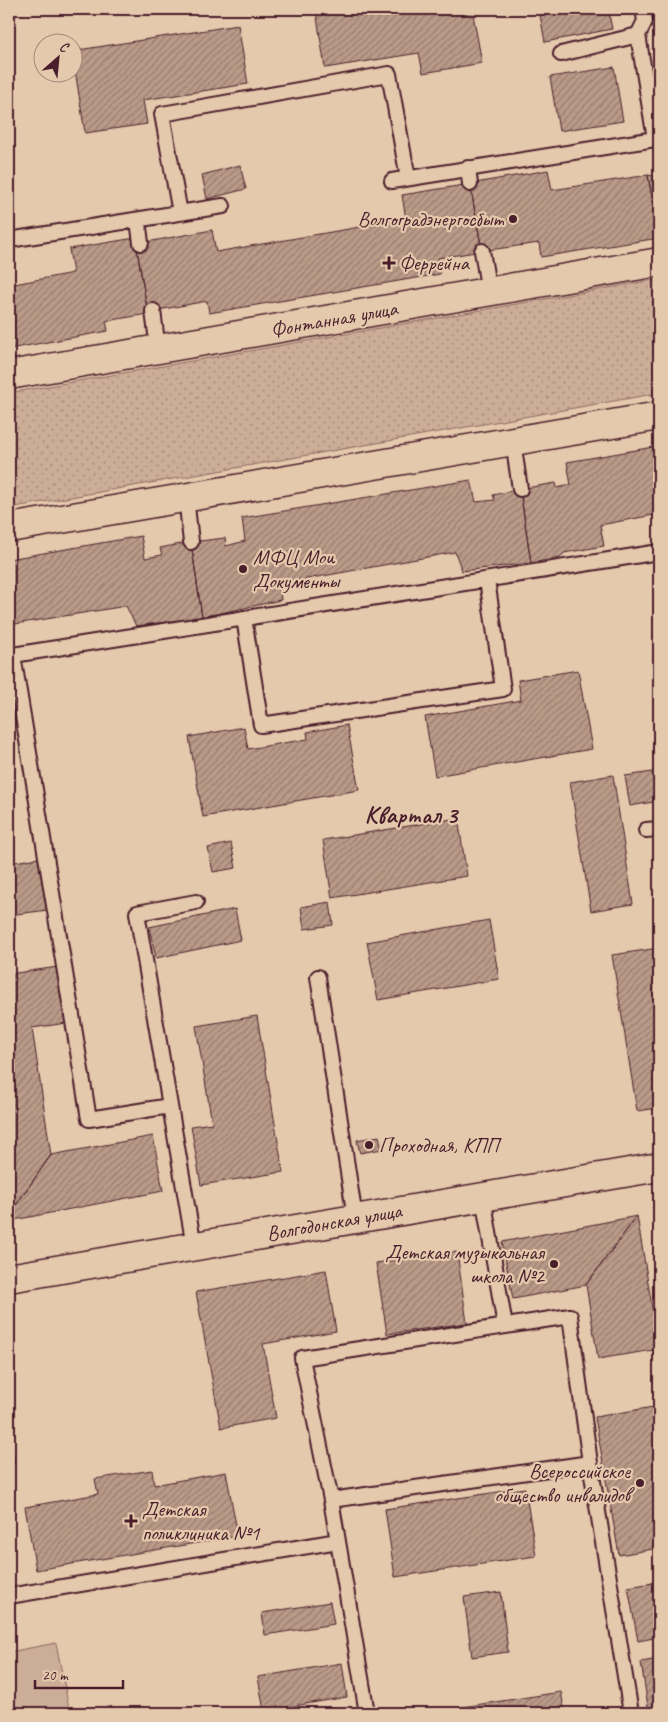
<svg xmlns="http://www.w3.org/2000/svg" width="668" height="1722" font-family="Caveat,sans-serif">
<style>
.park{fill:url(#park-dots);stroke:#8b6661}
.garden{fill:#ccad97;stroke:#8b6661}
.building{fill:url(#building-hatch);stroke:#4a1f2b}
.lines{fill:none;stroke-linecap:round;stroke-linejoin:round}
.service-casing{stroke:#4a1f2b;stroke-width:18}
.minor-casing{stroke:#4a1f2b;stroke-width:31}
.service{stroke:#e5c9ac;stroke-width:14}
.minor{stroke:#e5c9ac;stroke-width:28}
.poi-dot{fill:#4a1f2b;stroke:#e5c9ac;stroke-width:2}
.labels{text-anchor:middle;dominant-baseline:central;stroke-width:4.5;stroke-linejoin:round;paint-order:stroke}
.poi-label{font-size:21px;fill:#4a1f2b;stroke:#e5c9ac;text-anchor:start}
.street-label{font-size:21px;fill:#4a1f2b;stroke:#e5c9ac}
.quarter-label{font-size:24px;font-weight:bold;fill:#4a1f2b;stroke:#e5c9ac}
</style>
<defs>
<pattern id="park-dots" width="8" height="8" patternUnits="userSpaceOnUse" patternTransform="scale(1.25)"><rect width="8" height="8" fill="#ccad97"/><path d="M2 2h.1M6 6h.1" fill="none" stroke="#a88c7b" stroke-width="1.8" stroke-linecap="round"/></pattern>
<pattern id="building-hatch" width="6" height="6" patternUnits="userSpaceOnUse" patternTransform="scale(1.25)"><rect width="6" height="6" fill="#ba9a88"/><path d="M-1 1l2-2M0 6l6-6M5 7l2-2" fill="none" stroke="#997d6f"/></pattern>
</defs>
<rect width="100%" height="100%" fill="#e5c9ac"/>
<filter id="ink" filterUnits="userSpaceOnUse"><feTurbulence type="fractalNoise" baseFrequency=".02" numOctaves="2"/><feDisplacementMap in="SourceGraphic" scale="10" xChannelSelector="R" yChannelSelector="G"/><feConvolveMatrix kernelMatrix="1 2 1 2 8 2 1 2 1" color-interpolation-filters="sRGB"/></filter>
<g filter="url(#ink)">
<path class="park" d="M659,279v114l-650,115v-115z"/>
<path class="garden" d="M56,1643l14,70h-61v-61z"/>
<path class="building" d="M328,9h144l10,54 -59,10 -4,-20 -94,15 -9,-57z
M571,9h37l4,20 -67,13 -5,-27z
M238,25l10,59 -105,16 4,24 -62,9 -13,-82z
M614,67l9,54 -64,10 -9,-54z
M240,165l6,24 -39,10 -5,-24z
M548,170l4,20 96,-15 11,63 -118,19 -2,-14 -57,8 -12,-67z
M648,175l11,2v61z
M470,184l12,67 -44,7 2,16 -231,39 -2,-12 -54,10 -5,3 -13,-76 6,5 71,-13 4,22 190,-33 -4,-24z
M135,238l13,76 -42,7 2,10 -99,18v-64l64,-12 -4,-24z
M659,446v68l-59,11 4,21 -40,7 -4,5 -29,5 -11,-74 36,-6 1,5 14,-3 -4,-23z
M471,480l5,22 19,-2 -2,-5 27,-6 11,74 -69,8 -7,-19 -176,32 2,16 -79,17 -11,-75 34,-4 1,8 19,-5 -3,-23z
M141,536l4,22 17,-3 -2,-7 31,-6 11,75 -66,9 -10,-20 -117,19v-66z
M578,670l14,79 -157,27 -10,-59 96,-17 -3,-20z
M347,725l12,65 -156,27 -14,-80 55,-10 4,22 60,-10 -1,-7z
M659,771v30l-29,5 -5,-30z
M613,775l20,129 -42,7 -21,-129z
M458,818l9,58 -135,22 -9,-58z
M231,843l5,25 -23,4 -5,-24z
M38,858l10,52 -39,5v-52z
M330,902l3,23 -29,4 -3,-22z
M235,909l6,31 -85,18 -7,-31z
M489,920l10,59 -121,21 -11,-58z
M659,948v160l-22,3 -25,-156z
M58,967l9,56 -35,5 19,127 -42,60v-241z
M257,1016l26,156 -82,13 -10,-59 21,-3 -16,-97z
M153,1136l10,55 -154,30v-6l42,-60z
M379,1136l3,13 -22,4 -3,-13z
M637,1216l22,133 -61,10 -12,-74z
M637,1216l-51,69 -73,14 -11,-57z
M457,1252l10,71 -80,11 -11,-71z
M326,1270l10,61 -73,13 13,74 -55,10 -25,-136z
M659,1406v142l-40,7 -24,-138z
M9,1429l6,34 -6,1z
M152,1470l2,15 72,-13 12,64 -202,34 -11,-63 73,-13 -3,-15z
M525,1488l11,68 -141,21 -10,-68z
M659,1582v55l-21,4 -10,-54z
M501,1592l7,60 -36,5 -8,-60z
M330,1602l4,22 -69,11 -3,-22z
M659,1659v54h-10l-8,-51z
M342,1663l5,34 -83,14 -6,-34z
M561,1692l4,21h-142z"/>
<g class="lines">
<defs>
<path id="service" d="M561,54l77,-19
M468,168l2,16
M392,181l263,-42 -17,-104 7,-14 -2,-12
M180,213l-18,-99 227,-40 19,104
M138,220l3,23
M9,240l214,-34
M482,251l7,41
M153,311l5,38
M513,441l7,48
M186,497l5,45
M244,618l17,107 242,-36 -16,-109
M646,830l13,-1
M318,977l37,241
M170,1106l-81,13 -76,-464 646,-103
M483,1197l22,129
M194,1246l-57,-333 59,-11
M331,1500l259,-37
M9,1596l329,-55
M367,1713l-36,-213 -29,-142 268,-42 20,147 41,250"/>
<path id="minor" d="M9,375l650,-113
M9,528l650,-112
M9,1278l650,-111"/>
</defs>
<use href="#service" class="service-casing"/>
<use href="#minor" class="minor-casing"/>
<use href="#service" class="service"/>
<use href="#minor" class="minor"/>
</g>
</g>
<g class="poi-dot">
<circle cx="513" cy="219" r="5"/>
<path d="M386.5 255.5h5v5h5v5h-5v5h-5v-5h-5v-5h5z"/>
<circle cx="243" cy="569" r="5"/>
<circle cx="369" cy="1145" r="5"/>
<circle cx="554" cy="1264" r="5"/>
<circle cx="640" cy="1483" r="5"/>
<path d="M128.5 1513.5h5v5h5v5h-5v5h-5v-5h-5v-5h5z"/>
</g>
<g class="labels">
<g class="poi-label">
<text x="503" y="219" text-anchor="end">Волгоградэнергосбыт</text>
<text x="399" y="263">Феррейна</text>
<text x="253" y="557">МФЦ Мои<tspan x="253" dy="24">Документы</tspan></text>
<text x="379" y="1145">Проходная, КПП</text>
<text x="544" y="1252" text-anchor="end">Детская музыкальная<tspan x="544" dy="24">школа №2</tspan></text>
<text x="630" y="1471" text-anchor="end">Всероссийское<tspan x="630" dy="24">общество инвалидов</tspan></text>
<text x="142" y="1509">Детская<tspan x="142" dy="24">поликлиника №1</tspan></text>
</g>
<g class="street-label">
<text transform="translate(334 319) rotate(-10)">Фонтанная улица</text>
<text transform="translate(334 1222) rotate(-10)">Волгодонская улица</text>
</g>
<g class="quarter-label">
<text x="411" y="815">Квартал 3</text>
</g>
</g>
<rect width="668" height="1722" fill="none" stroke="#e5c9ac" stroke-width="30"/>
<rect x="15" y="15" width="638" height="1692" fill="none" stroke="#4a1f2b" stroke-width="2" filter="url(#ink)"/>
<g transform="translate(58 58) rotate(27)"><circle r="24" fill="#e5c9ac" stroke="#a78578"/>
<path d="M0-4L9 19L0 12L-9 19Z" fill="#4a1f2b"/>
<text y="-8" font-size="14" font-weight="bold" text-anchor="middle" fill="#4a1f2b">С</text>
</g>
<path d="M35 1680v8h88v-8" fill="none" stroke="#4a1f2b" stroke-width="2.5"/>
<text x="42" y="1680" font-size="15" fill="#4a1f2b" stroke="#e5c9ac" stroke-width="4" paint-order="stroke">20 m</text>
</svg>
